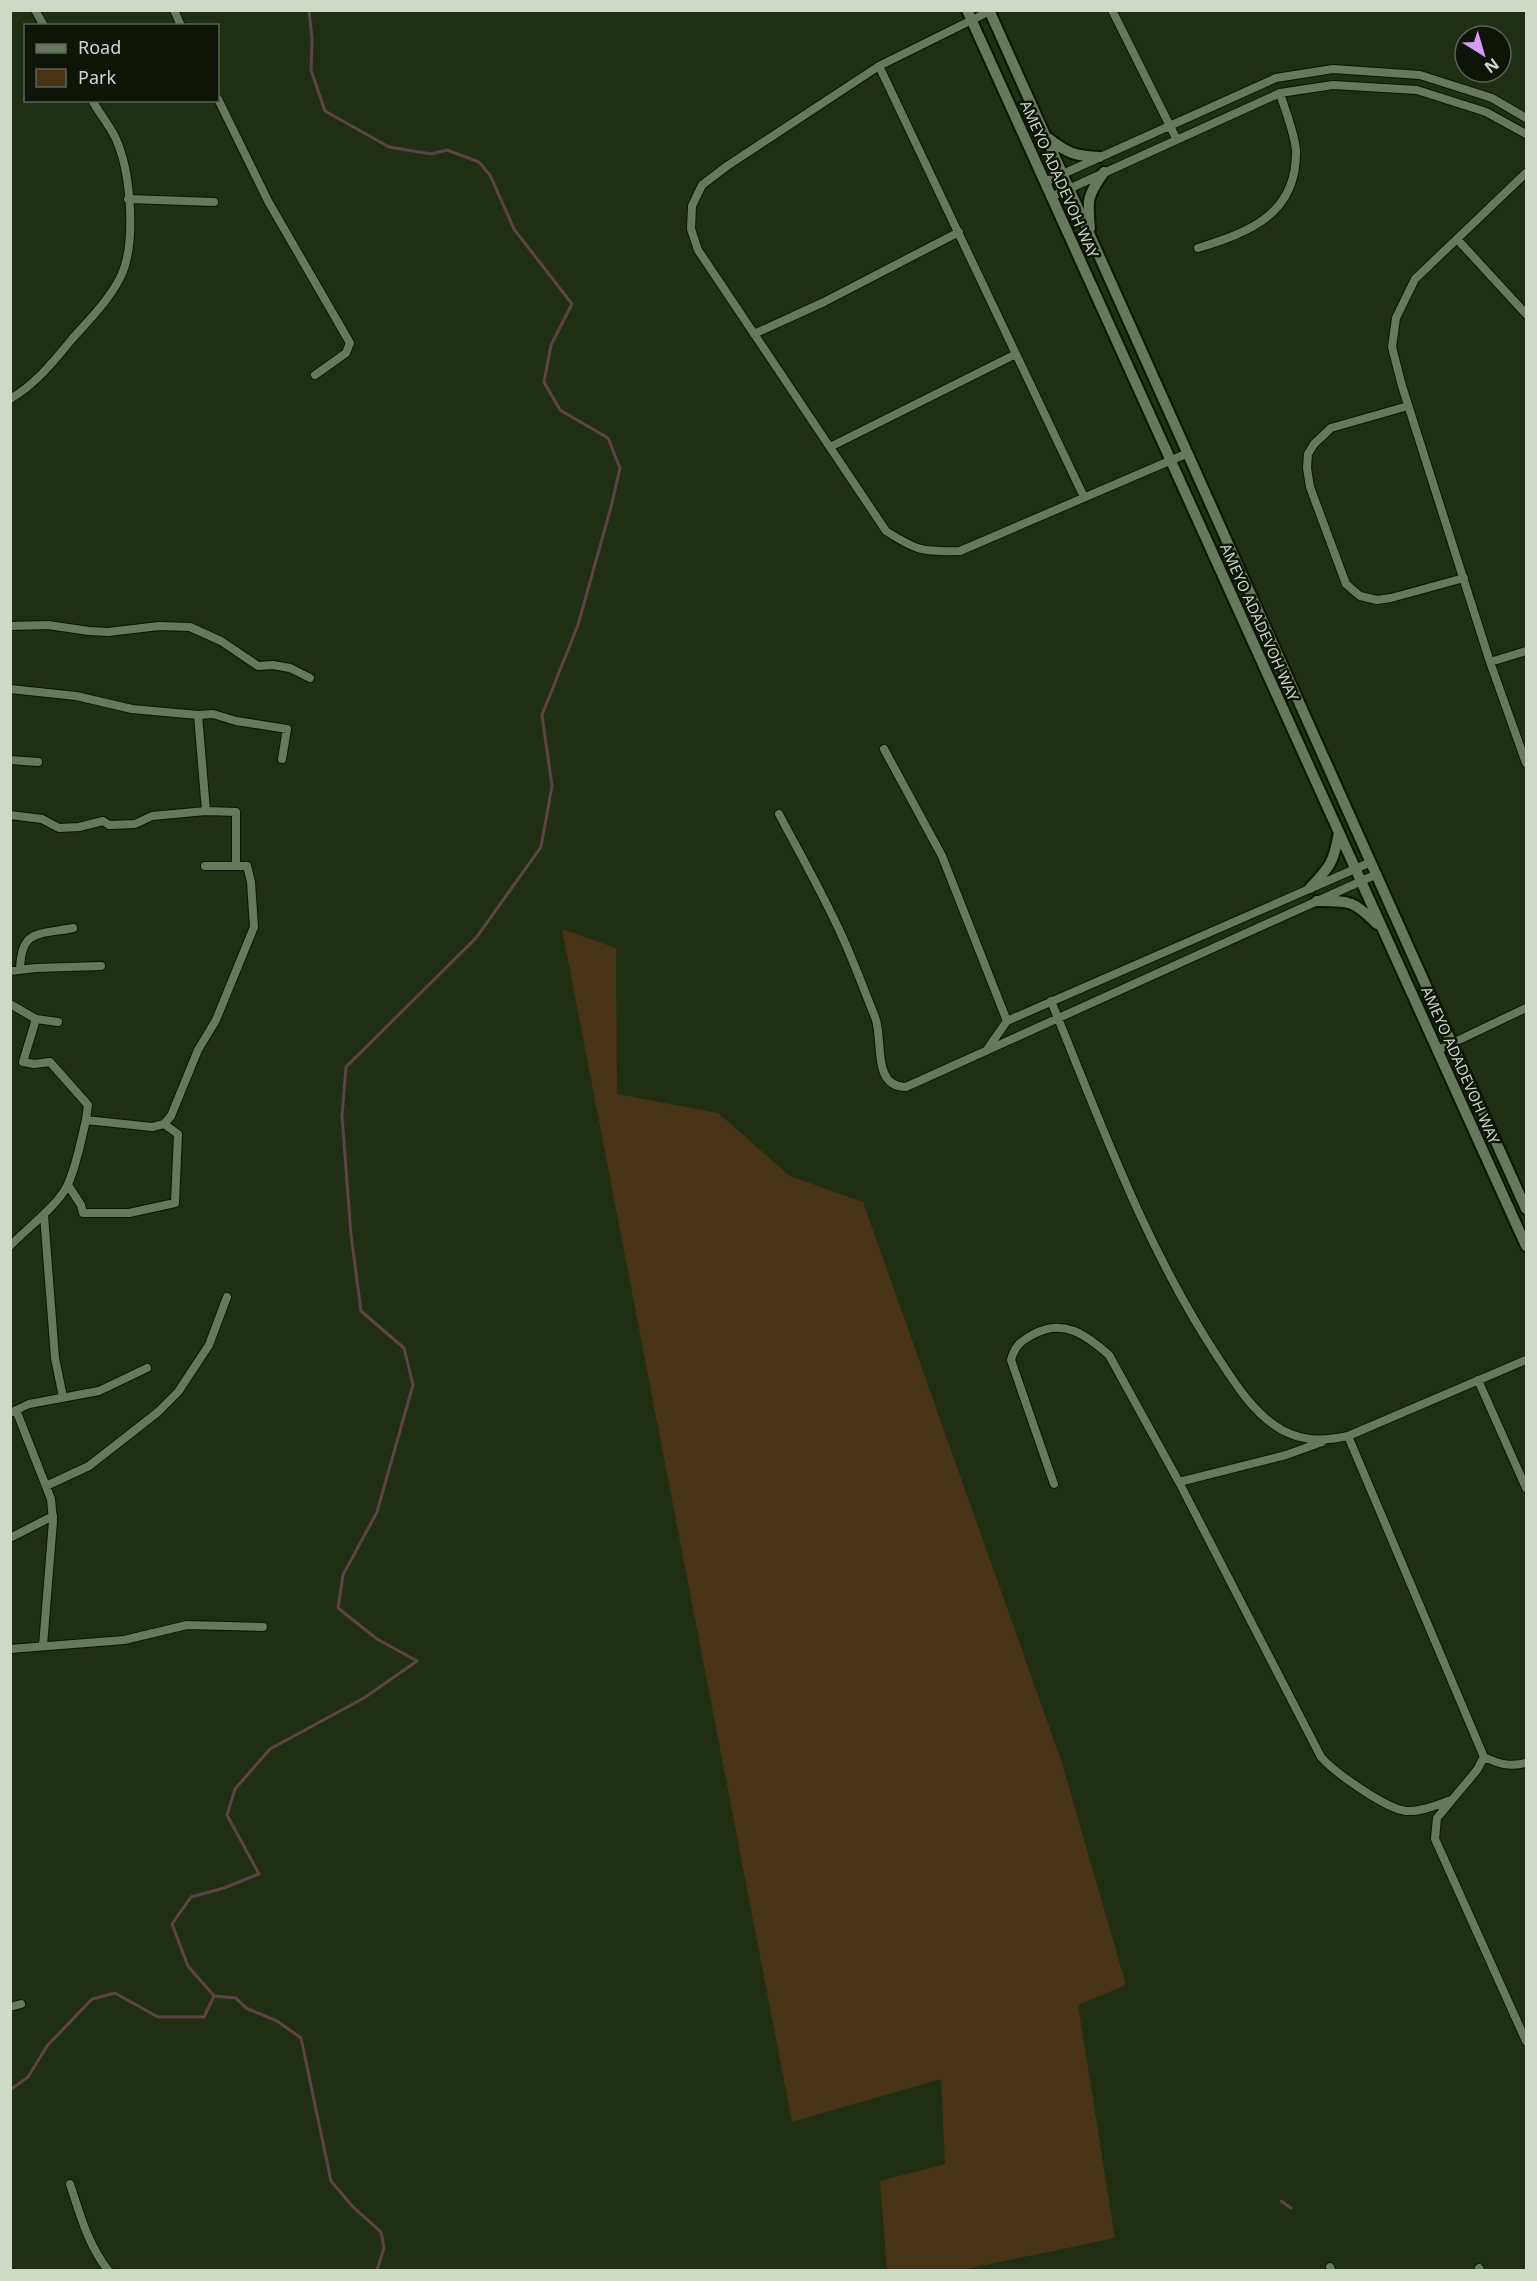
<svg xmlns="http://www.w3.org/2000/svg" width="1537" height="2281" font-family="'Noto Sans',sans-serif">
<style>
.green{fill:#483317}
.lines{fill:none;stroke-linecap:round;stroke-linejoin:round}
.stream{stroke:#5c4344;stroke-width:3}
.minor-casing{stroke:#091600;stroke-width:10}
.tertiary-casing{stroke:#091600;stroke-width:14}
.minor{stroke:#67795a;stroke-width:8}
.tertiary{stroke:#67795a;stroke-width:10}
.labels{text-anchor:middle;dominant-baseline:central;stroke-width:5;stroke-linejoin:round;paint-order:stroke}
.street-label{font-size:15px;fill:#cfd9c8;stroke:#0e1408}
</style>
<rect width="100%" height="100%" fill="#202e12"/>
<path class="green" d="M562,929l54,19 1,146 101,19 72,63 73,26 199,561 64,222 -48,20 37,233 -153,32h-75l-7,-89 65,-17 -4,-85 -149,43z"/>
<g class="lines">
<path class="stream" d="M214,1996l22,2 10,10 31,13 24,17 30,143 22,26 28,25 3,16 -7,22
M10,2090l18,-13 19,-31 45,-47 23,-6 43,24h46l10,-21 -26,-30 -16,-42 19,-27 33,-9 35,-14 -32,-59 8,-26 35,-40 94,-51 53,-37 -40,-22 -39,-31 5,-33 34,-63 36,-127 -9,-37 -43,-37 -10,-76 -9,-119 4,-49 130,-129 65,-91 11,-61 -10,-71 36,-90 33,-118 9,-39 -12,-30 -48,-28 -16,-28 7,-37 21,-41 -58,-75 -24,-54 -11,-13 -32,-12 -16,4 -42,-7 -64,-36 -14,-41 1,-31 -3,-29
M1281,2201l10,7"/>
<defs>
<path id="minor" d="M35,10l9,16
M174,10l7,16
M1112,10l64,128
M990,11l-111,55 -152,100 -25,19 -10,21 -1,23 7,21 188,281c31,20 37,21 74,20l228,-98
M879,66l205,431
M218,99l50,102 82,142 -4,10 -31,22
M1526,173l-111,106 -19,39 -4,29 10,39 88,276 36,101
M1045,182l231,-104 57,-9 87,6 72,23 34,20
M1051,197l229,-104 53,-8 84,5 69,22 40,22
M128,199l86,3
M1457,239l69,75
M1198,248c52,-16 99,-34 98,-97 -1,-17 -11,-41 -16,-58
M754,334l70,-32 135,-70
M10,399c26,-15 44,-38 62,-60 16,-18 37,-39 48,-61 17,-33 11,-105 -4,-139 -6,-13 -17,-26 -24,-39
M1408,406l-77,22 -17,16 -6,10 -1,14 3,19 36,97 14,12 17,4 14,-2 73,-20
M830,447l186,-93
M10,626l38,-1 41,6 19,1 51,-6 31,1 31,14 37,25 15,-1 17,3 20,10
M1490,662l36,-11
M10,689l66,7 56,13 66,6 8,96
M198,715l15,-1 23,7 51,8 -5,30
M884,749l58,107 65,165
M10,760l28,2
M779,814c21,40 44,80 63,122 12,26 22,54 33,81 9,22 -4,70 31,70l471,-213
M10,815l32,4 17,9 20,-1 24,-6 6,4 26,-1 17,-8 54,-5 30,1v53
M20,970c1,-42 19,-35 53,-42
M10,971l26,-3 65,-2
M1051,1001c50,122 95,248 168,358 17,26 36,56 63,71 22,12 43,11 66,6l178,-76
M10,1004l26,15 -13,43 11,2 16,-2 38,43 -2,15
M36,1019l22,3
M1438,1050l88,-42
M986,1051l21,-30 364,-159
M68,1185l13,20 2,8h46l46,-10 3,-69 -14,-10
M44,1215l11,143 8,39
M10,1246c17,-18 49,-41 58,-62 9,-20 13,-44 18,-64l66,7 12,-3 7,-8 27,-66 18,-30 38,-93 -3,-45 -4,-16h-42
M1478,1380l48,108
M16,1410l35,89 2,22 -10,125
M10,1413l19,-9 70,-13 48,-23
M1348,1436l136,321c15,7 26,10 42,6
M1179,1482l107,-27 36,-13
M1054,1484l-43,-124c4,-15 10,-19 23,-26 30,-16 52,1 75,21l70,127 142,275c13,15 65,52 85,54 15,1 30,-6 45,-11
M46,1486l43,-20 69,-54 20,-20 31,-47 18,-48
M10,1538l43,-22
M10,1649l114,-9 63,-15 76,2
M1484,1757l-7,13 -40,48 -2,21 91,202
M10,2007l11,-3
M70,2184c10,30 18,61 38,86
M1330,2267l1,3
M1479,2268l1,2"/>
<path id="tertiary" d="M967,10l559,1236
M989,10l537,1199
M1048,138c19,15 27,18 51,19
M1090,228c-3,-28 -3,-32 14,-56
M1310,888c20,-21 24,-26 29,-56
M1317,901c33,0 36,-1 60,23"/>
</defs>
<use href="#minor" class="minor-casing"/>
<use href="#tertiary" class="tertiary-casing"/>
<use href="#minor" class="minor"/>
<use href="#tertiary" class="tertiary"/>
</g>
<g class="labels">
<g class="street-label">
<text transform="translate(1060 179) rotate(66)">AMEYO ADADEVOH WAY</text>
<text transform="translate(1260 622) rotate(66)">AMEYO ADADEVOH WAY</text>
<text transform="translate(1461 1065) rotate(66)">AMEYO ADADEVOH WAY</text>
</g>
</g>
<rect width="1537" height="2281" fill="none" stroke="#cfd9c8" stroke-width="24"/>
<rect x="24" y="24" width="195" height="78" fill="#0e1408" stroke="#5b6355" stroke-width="1.5"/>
<rect x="36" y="44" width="30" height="9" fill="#67795a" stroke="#5b6355" stroke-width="1.5"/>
<text x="78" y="54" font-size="18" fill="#cfd9c8">Road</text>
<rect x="36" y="69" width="30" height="18" fill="#483317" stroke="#5b6355" stroke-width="1.5"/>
<text x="78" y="84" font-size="18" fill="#cfd9c8">Park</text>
<g transform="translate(1483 54) rotate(143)"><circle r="28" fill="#0e1408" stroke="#5b6355" stroke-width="1.5"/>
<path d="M0-4.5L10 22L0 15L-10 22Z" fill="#d69bfa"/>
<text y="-9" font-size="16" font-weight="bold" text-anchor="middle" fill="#cfd9c8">N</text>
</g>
</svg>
